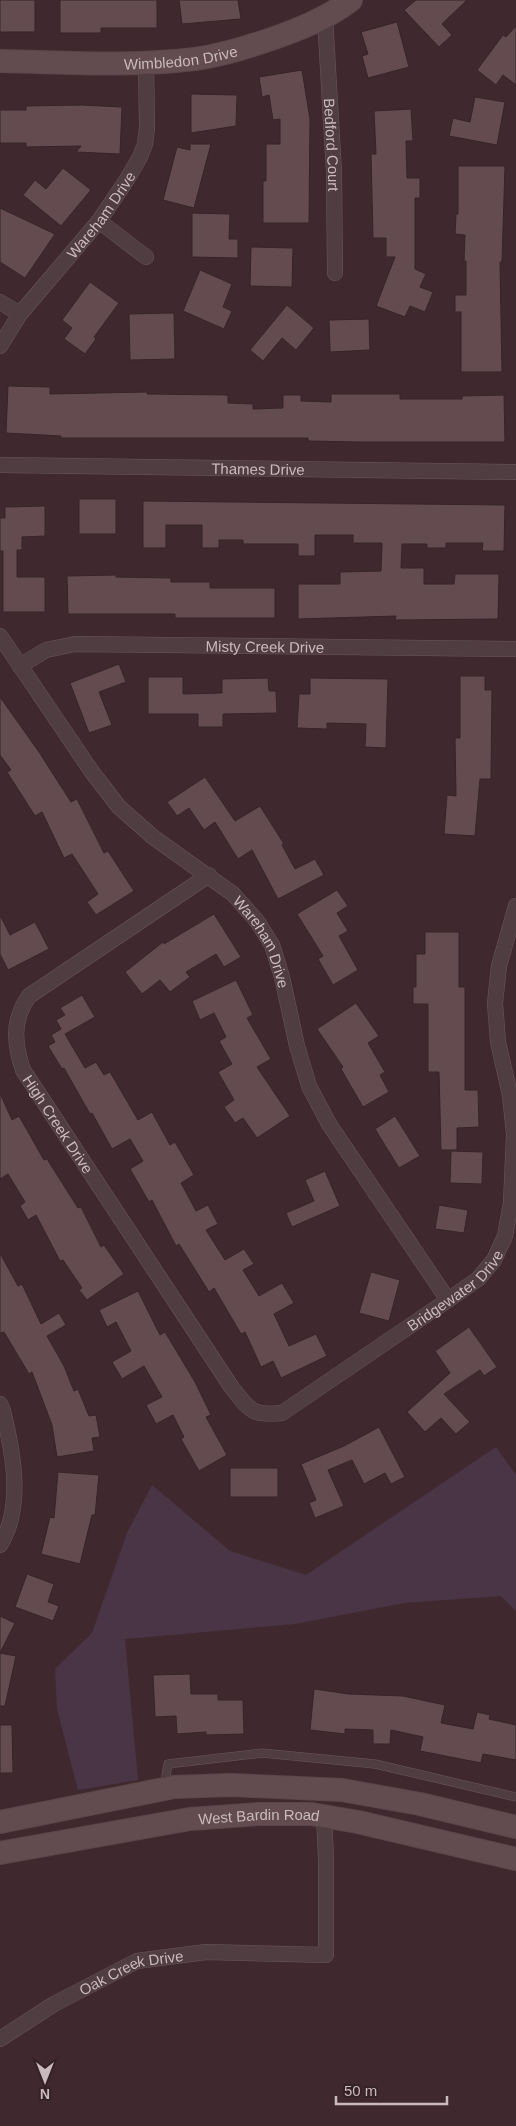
<svg xmlns="http://www.w3.org/2000/svg" width="516" height="2126" font-family="Helvetica,sans-serif">
<style>
.green{fill:#4a3547}
.building{fill:#634b50;stroke:#372428}
.lines{fill:none;stroke-linecap:round;stroke-linejoin:round}
.lane-casing{stroke:#6a585c;stroke-width:9}
.street-casing{stroke:#6a585c;stroke-width:16}
.secondary-casing{stroke:#59474a;stroke-width:24}
.lane{stroke:#503d41;stroke-width:8}
.street{stroke:#503d41;stroke-width:15}
.secondary{stroke:#624c50;stroke-width:22}
.labels{text-anchor:middle;dominant-baseline:central;stroke-width:4.5;stroke-linejoin:round;paint-order:stroke}
.street-label{font-size:15px;fill:#cababd;stroke:#352226}
</style>
<rect width="100%" height="100%" fill="#40292e"/>
<path class="green" d="M496,1447l20,28v136l-15,-15 -97,7 -109,21 -170,15 13,141 -60,10 -21,-81 -2,-40 37,-36 35,-100 25,-48 78,66 76,24z"/>
<path class="building" d="M0,0h35v32h-35z
M60,0h97v28h-56v5h-41z
M179,0h59l3,19 -59,5z
M416,0h51l-25,24 10,11 -13,12 -35,-37z
M397,22l12,45 -41,11 -6,-22 6,-2 -7,-22z
M516,26v59l-13,-10 -7,10 -19,-15 26,-35 3,2z
M302,70l8,49 -1,104h-46v-42h3v-37h14v-25l-7,1 -4,-25 -7,2 -3,-20z
M191,94l46,1 -1,31 -45,7z
M475,97l30,5 -8,43 -48,-9 4,-18 17,4z
M81,105l41,2 -2,47 -44,-2 5,-6 -55,1v-4h-26v-33h26v-4z
M411,109l2,32h-7l1,37h13v20h-5v71l11,5 -6,13 13,5 -8,20 -15,-6 -5,11 -29,-11 19,-49h-9v-19h-13l-2,-84h5l-2,-43z
M190,144h21l-17,64 -31,-8 14,-53 13,3z
M458,166h47l-3,96h-2l2,110h-41v-60h-6v-17h11v-34h-2l1,-26 -10,-1 1,-20h2z
M63,168l28,22 -30,36 -38,-31 12,-15 11,9z
M0,208l55,26 -30,44 -25,-16z
M192,213l38,1 -1,25h9v19l-46,-1z
M251,247l42,1 -1,39 -42,-1z
M200,270l32,14 -9,23 9,4 -8,18 -41,-18z
M90,282l29,21 -25,34 2,2 -11,15 -21,-15 8,-11 -10,-8z
M287,305l27,23 -18,22 -14,-12 -19,23 -13,-11z
M174,313l1,46 -45,1 -1,-46z
M369,319l1,31 -40,2 -1,-32z
M8,386l42,1v7l97,-2v2l81,1v8l25,1v5l30,-1v-13h18v6l30,1v-8h69v5h62v-3l42,-1 1,47h-145l-52,-1v-3h-247v-2l-55,-3z
M79,499h37v35h-37z
M143,501l362,4 -1,46h-22l1,-8h-37v5h-19v-4h-25l-1,24h23v16h30l1,-10h44l-1,45 -103,1 1,-4 -98,3v-35h42v-12l41,-1 1,-28h-29v-8h-38v21h-17v-12h-55v-4h-24v8h-17v-23h-36v23h-23z
M45,506v30l-23,1v13h-5v27h28v35h-42v-61h-3v-33h5v-11z
M116,575v2l55,1v4h39v6h65v30h-100v-4h-107l-1,-38z
M119,664l7,18 -27,10 13,33 -23,8 -19,-50z
M460,676h25v14h7l-1,89h-11l-5,57 -31,-2 3,-39 9,1 -1,-58h5z
M148,677h35v17l39,-1v-14l46,-1 1,13h7l1,22 -54,1v13h-25v-13h-50z
M310,678l78,1 -2,69 -21,-1 1,-23 -39,-1v6l-30,-1 2,-34h11z
M0,697l39,55 32,50 6,-3 27,54 4,-2 26,40 -38,24 -9,-13 11,-8 -26,-40 -8,4 -22,-46 -7,4 -28,-44 4,-2 -11,-15z
M205,777l30,44 25,-15 24,38 -2,1 13,24 20,-10 9,16 -46,24 -26,-49 -14,9 -23,-37 -11,8 -15,-22 -12,8 -10,-14z
M337,890l11,16 -11,7 11,18 -9,5 19,34 -25,15 -15,-26 5,-3 -26,-42z
M214,914l27,43 -17,10 -8,-13 -30,18 4,5 -20,15 -10,-12 -18,14 -17,-22 38,-30 1,2z
M0,915l10,20 25,-13 14,27 -41,21 -8,-16z
M425,932h34v55h6v103h13l1,37 -22,1v22h-16l-2,-78h-11v-68h-15v-17h3v-33h9z
M236,980l17,35 -6,3 24,41 -14,8 33,49 -33,22 -14,-20 -8,5 -11,-16 10,-7 -16,-28 14,-8 -13,-23 7,-4 -12,-24 -14,7 -8,-19z
M82,995l13,22 -30,17 20,34 11,-6 8,13 6,-3 28,48 14,-8 18,33 5,-3 19,33 -13,8 15,28 12,-6 10,19 -12,6 19,30 19,-11 10,15 -11,6 16,26 23,-13 12,20 -20,11 15,32 27,-12 11,22 -46,22 -8,-17 -12,6 -16,-35 -4,2 -27,-46 -5,4 -30,-48 -3,2 -24,-46 -3,2 -19,-33 13,-8 -13,-22 -18,10 -20,-36 -2,1 -26,-46 -2,1 -14,-23 7,-4 -4,-7 10,-6 -5,-9 9,-5 -5,-7z
M356,1003l23,33 -11,7 17,29 -5,3 9,17 -26,15 -22,-38 2,-2 -26,-38z
M0,1093l12,27 7,-4 25,44 3,-1 31,49 3,-1 20,40 3,-2 20,29 -37,26 -8,-10 3,-2 -19,-28 -3,1 -24,-46 -8,5 -8,-14 5,-4 -17,-28 -8,5z
M395,1116l25,40 -21,12 -24,-39z
M451,1151l32,1 -1,32 -32,-1z
M325,1171l15,35 -48,21 -6,-14 28,-12 -9,-21z
M439,1205l29,5 -4,23 -29,-4z
M0,1253l18,33 4,-2 19,40 18,-11 7,12 -19,11 17,30 10,25 4,-2 11,27 7,-1 4,22 -8,1 2,13 -37,6 -5,-32 -20,-53 -3,2 -25,-42 -4,1z
M371,1272l29,8 -11,41 -30,-8z
M138,1291l22,44 5,-3 30,50 16,33 -5,2 21,38 -28,16 -18,-32 3,-2 -11,-22 -17,9 -10,-19 16,-8 -18,-31 -22,13 -10,-17 19,-11 -15,-29 -9,5 -8,-17z
M469,1327l28,40 -13,9 -4,-6 -36,24 26,28 -14,12 -15,-16 -16,14 -18,-20 43,-39 -15,-22z
M379,1427l26,50 -14,7 -6,-11 -21,11 -12,-24 -24,10 16,36 -29,12 -6,-15 7,-3 -15,-36 43,-18z
M230,1468h48v29h-48z
M58,1472l41,3 -4,40h-3l-12,49 -39,-10 9,-37 4,1z
M27,1574l27,10 -6,18 11,4 -6,15 -38,-14z
M0,1616l15,7 -15,30z
M0,1653l16,3 -11,50h-5z
M190,1674l1,20h27v6h25l1,34 -38,1v-3l-29,2 -1,-18 -21,1 -2,-42z
M314,1689l35,5 54,2 42,9 -4,18 32,6 4,-17 13,3 -1,4 27,6v35l-33,-6 -2,9 -61,-12 3,-14 -32,-7 -1,14h-17v-14l-28,-1v5l-35,-4z
M0,1725h12l1,48h-13z"/>
<g class="lines">
<defs>
<path id="lane" d="M164,1787l4,-23 94,-11 113,11 141,33"/>
<g id="street">
<path id="s1" d="M325,17l9,155 1,101"/>
<path d="M99,221l47,36"/>
<path d="M0,302l20,12"/>
<path id="s2" d="M0,346l20,-32 79,-93 27,-40 14,-24 5,-13 2,-16 -1,-66"/>
<path id="s3" d="M0,465l516,7"/>
<path id="s4" d="M0,636l92,136 27,35 34,30 80,57 24,27 15,24 10,32 15,69 12,40 20,38 119,176"/>
<path id="s5" d="M20,666l26,-16 29,-6 441,5"/>
<path id="s6" d="M209,875l-180,121c-17,24 -15,47 -6,74l209,318c18,22 19,28 50,25l166,-113 30,-21 16,-19 11,-24 6,-33 3,-69 -4,-39 -12,-53 -3,-39 4,-37 17,-60"/>
<path d="M0,1404l3,7c10,41 21,96 -3,134"/>
<path id="s7" d="M0,2039l54,-35 83,-43 69,-9 120,3v-97l-2,-42"/>
</g>
<g id="secondary">
<path id="s8" d="M0,61c64,1 131,6 195,-2 29,-4 57,-13 85,-23 25,-9 49,-19 71,-36"/>
<path d="M0,1822l174,-35 57,-2 111,5 78,14 96,23"/>
<path id="s9" d="M0,1853l190,-34 69,-5h52l47,8 158,37"/>
</g>
</defs>
<use href="#lane" class="lane-casing"/>
<use href="#street" class="street-casing"/>
<use href="#secondary" class="secondary-casing"/>
<use href="#lane" class="lane"/>
<use href="#street" class="street"/>
<use href="#secondary" class="secondary"/>
</g>
<g class="labels">
<g class="street-label">
<text stroke="none"><textPath href="#s8" startOffset="181">Wimbledon Drive</textPath></text>
<text stroke="none"><textPath href="#s1" startOffset="128">Bedford Court</textPath></text>
<text stroke="none"><textPath href="#s2" startOffset="166">Wareham Drive</textPath></text>
<text stroke="none"><textPath href="#s3" startOffset="258">Thames Drive</textPath></text>
<text stroke="none"><textPath href="#s5" startOffset="250">Misty Creek Drive</textPath></text>
<text stroke="none"><textPath href="#s4" startOffset="409">Wareham Drive</textPath></text>
<text stroke="none"><textPath href="#s6" startOffset="359">High Creek Drive</textPath></text>
<text stroke="none"><textPath href="#s6" startOffset="948">Bridgewater Drive</textPath></text>
<text stroke="none"><textPath href="#s9" startOffset="262">West Bardin Road</textPath></text>
<text stroke="none"><textPath href="#s7" startOffset="149">Oak Creek Drive</textPath></text>
</g>
</g>
<g transform="translate(45 2081) rotate(180)" stroke="#352226" stroke-width="4" paint-order="stroke">
<path d="M0-4L9 19L0 12L-9 19Z" fill="#cababd"/>
<text y="-8" font-size="14" font-weight="bold" text-anchor="middle" fill="#cababd">N</text>
</g>
<path d="M336 2096v8h111v-8" fill="none" stroke="#cababd" stroke-width="2.5"/>
<text x="344" y="2096" font-size="15" fill="#cababd" stroke="#352226" stroke-width="4" paint-order="stroke">50 m</text>
</svg>
